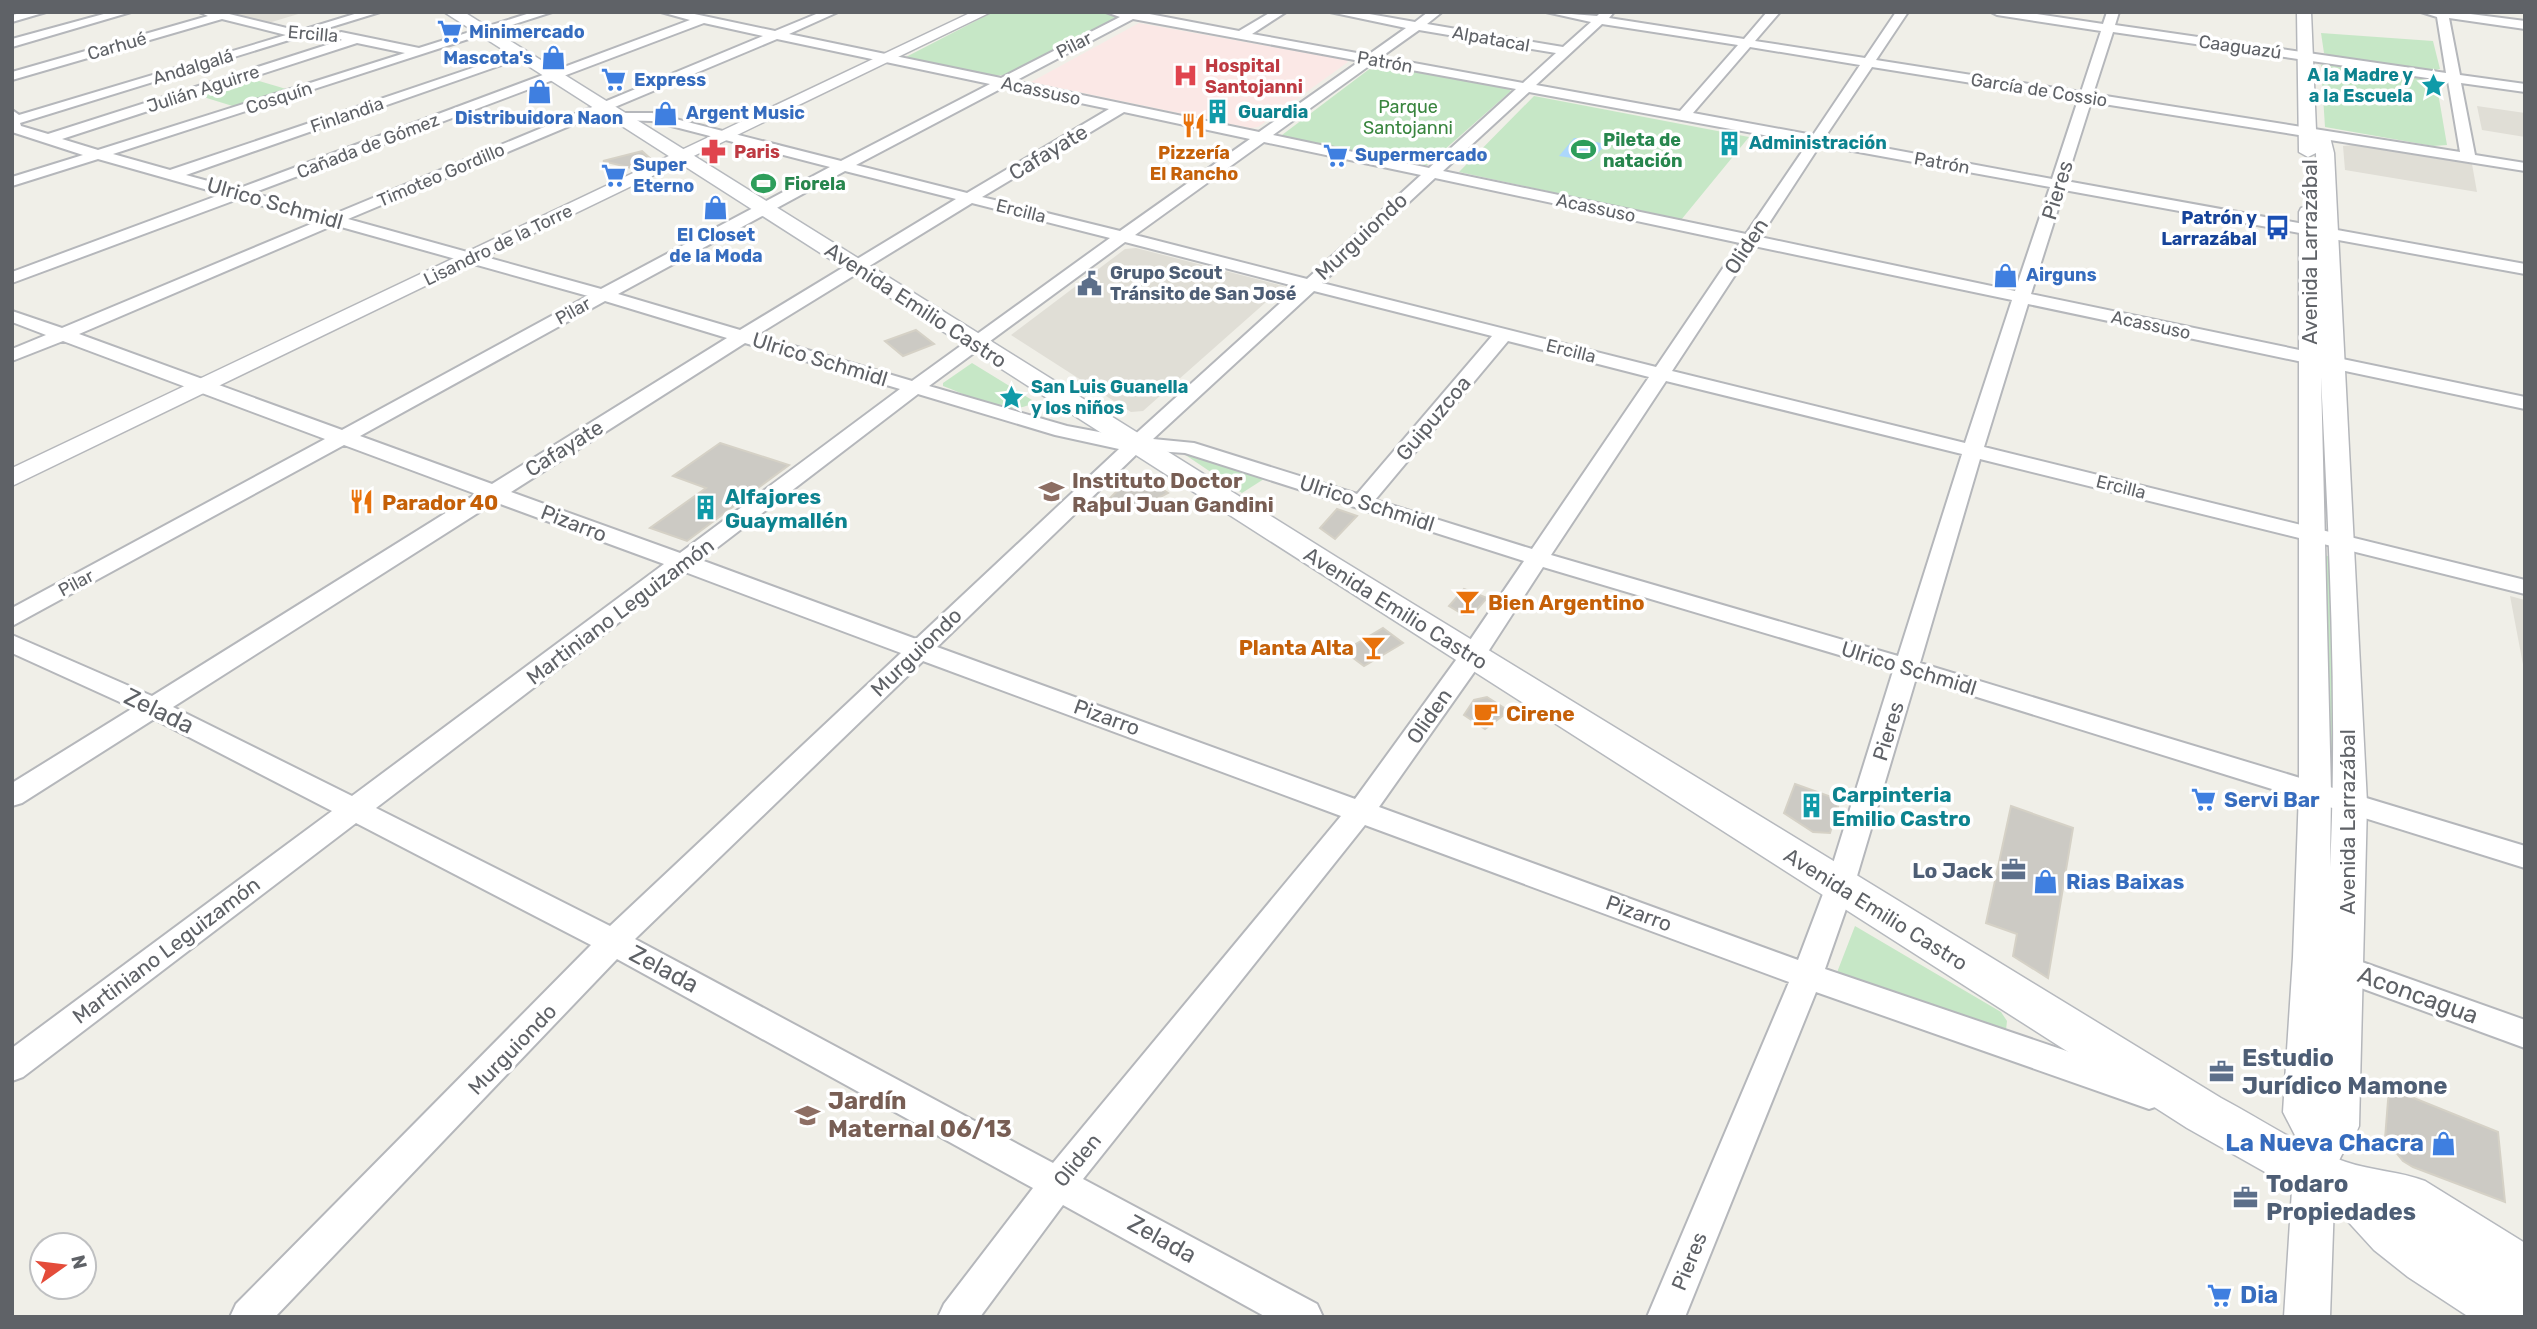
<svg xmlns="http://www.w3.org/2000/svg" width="2537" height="1329" font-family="Rubik,sans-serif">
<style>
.education{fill:#e0ded6}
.medical{fill:#fbe8e6}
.green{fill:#c6e7c6}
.water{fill:#acd7fc}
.building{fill:#cccac4;stroke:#d5d1c6;stroke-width:2}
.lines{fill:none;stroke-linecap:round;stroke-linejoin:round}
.minor-casing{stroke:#b5b7bb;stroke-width:4}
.tertiary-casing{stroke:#b5b7bb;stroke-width:3}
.secondary-casing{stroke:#b6b9be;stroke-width:3}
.minor{fill:#fff;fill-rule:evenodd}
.tertiary{fill:#fff;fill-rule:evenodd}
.secondary{fill:#fff;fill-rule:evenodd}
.labels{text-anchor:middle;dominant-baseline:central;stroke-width:7;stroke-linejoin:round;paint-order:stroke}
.far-shop-label{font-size:18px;font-weight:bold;fill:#366cbe;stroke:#fff;text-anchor:start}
.far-street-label{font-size:18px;fill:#5f6267;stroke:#fff}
.far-health-label{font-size:18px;font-weight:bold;fill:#be3a42;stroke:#fff;text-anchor:start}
.far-culture-label{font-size:18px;font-weight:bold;fill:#0d838f;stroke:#fff;text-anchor:start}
.far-park-label{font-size:18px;fill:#39853e;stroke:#fff}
.far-leisure-label{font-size:18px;font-weight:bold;fill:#27864d;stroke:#fff;text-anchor:start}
.far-food-label{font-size:18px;font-weight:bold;fill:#c56008;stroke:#fff}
.far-transit-label{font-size:18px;font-weight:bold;fill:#164399;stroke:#fff;text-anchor:end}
.far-service-label{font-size:18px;font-weight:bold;fill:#4e5e75;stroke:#fff;text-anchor:start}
.street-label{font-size:21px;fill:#5f6267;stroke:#fff}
.education-label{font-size:21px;font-weight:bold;fill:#785e54;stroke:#fff;text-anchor:start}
.culture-label{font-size:21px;font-weight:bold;fill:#0d838f;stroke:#fff;text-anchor:start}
.food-label{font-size:21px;font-weight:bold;fill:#c56008;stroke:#fff;text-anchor:start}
.shop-label{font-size:21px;font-weight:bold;fill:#366cbe;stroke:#fff;text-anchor:start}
.service-label{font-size:21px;font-weight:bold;fill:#4e5e75;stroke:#fff;text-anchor:end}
.near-street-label{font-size:24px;fill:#5f6267;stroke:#fff}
.near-service-label{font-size:24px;font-weight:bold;fill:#4e5e75;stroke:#fff;text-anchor:start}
.near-education-label{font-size:24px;font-weight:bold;fill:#785e54;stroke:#fff;text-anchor:start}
.near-shop-label{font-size:24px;font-weight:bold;fill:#366cbe;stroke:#fff;text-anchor:end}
</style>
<rect width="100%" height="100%" fill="#f0efe8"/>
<path class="education" d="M220,12h85l-40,12z
M2477,106l48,7v24l-43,-7z
M2353,145l119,19 5,28 -132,-22 -2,-24z
M1136,248l148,38 -141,125 -12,1 -120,-77 114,-86z
M2510,596l15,4v75z"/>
<path class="medical" d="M1139,23l207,37 2,2 -90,65 -8,1 -219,-46z"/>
<path class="green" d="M993,12h107l13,3 3,3 -111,57 -12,1 -87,-19z
M2321,33l112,8 7,28 -10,2 -96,-14 -10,-4z
M2327,64l109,17 11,64 -14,1 -108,-19 -4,-62z
M1384,66l123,22 4,3 -84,74 -5,1 -140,-29v-2l90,-68z
M249,78l44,13 -54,17 -42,-13z
M1534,96l215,41 -68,83 -222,-48z
M972,363l60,37 -1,4c-26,13 -62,-9 -88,-18v-3z
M1184,454l83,23 -25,16z
M2324,555l7,2 8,216 -8,-2z
M1855,926l146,86 6,9 -1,9 -8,3 -162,-58z"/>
<path class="water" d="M1574,138h1l31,6 -15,17 -32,-5z"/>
<path class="building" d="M642,151l11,10 -18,8 -32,-8z
M916,330l18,14 -31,12 -18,-15z
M720,443l69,22 -102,76 -37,-13 56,-40 -33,-12z
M1143,477l25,16 -36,19 -28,-8 26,-26z
M1337,509l20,7 -22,23 -15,-11z
M1464,589l23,9 -14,16 -9,1 -15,-9z
M1383,628l20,15 -39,23 -20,-15z
M1487,697l22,14 -24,18 -21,-14 10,-15z
M1795,784l45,16 -10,33 -17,-1 -29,-19z
M2011,806l62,22 -25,150 -35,-22 4,-22 -31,-11z
M2389,1088l109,44 7,70 -92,-35 -10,-6 -18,-22z"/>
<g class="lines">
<defs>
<path id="minor" d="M25,12h21l-34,10v-7z
M111,12h20l-119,35v-8z
M199,12h22l78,19 62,-19h19l-360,111 1,3 27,8 294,-94 -7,-4 6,-4 78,16 114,-36h19l-439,142 57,16 347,-117 4,-1 6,4 -341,119 51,14 453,-169 -29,-8h24l90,19 46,-19h17l-49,22 212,44 119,-61 -14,-5h33l100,19 32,-19h15l-34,22 116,21 38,-27 -76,-16h28l57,10 13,-10h14l-15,12 136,23 28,-25 -45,-10 51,4 4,-4h13l-5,6 135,21 23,-27h13l-25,29 110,17 31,-46h12l-32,48 205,32 20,-61 -104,-16 -6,-3h32l80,12 4,-12h12l-4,13 331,48 -9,-56 -16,-5h34l70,9v8l-76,-11 11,57 65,9v8l-64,-9 14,72 50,8v8l-434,-69 -25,79 459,83v10l-461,-84 -33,104 494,103v12l-497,-105 -44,143 541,133v14l-545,-135 -60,204 605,183v22l-609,-190 -62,208 -29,83 324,110 12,4 4,11 -4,11 -12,4 -333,-117 -131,325h-38l142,-335 -424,-157 -282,354 234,125 6,13h-57l-203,-112 -83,112h-42l6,-13 89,-116 -416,-229 -342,358h-45l6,-13 355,-359 -235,-122 -333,254 -11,4v-33l320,-237 -178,-92 -132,84 -10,3v-23l121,-75 -121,-55v-18l140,61 324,-202 -132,-49 -332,181v-18l313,-169 -262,-98 -51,20v-12l34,-14 -34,-13v-11l50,17 256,-107 -80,-22 -226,84v-11l210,-78 -124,-35 -86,27v-9l71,-22 -71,-23v-22l7,5 267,-80 -64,-16 -210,61v-8l196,-56zM1133,19l227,42 -101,71 -244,-51zM704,23l59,13 -431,179 -79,-22zM1602,24l136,21 -58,66 -144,-26zM1419,30l137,23 -33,30 -142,-26zM2113,32l335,49 12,71 -367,-58zM777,39l213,45 -149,77 -189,-48h-40l-2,3 7,4 35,1 178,46 -229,122 -253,-70zM357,43l48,10 -307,97 -36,-11zM1750,47l110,18 -47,70 -120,-22zM1373,63l143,26 -87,79 -156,-33zM1872,67l206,33 -26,79 -227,-42zM1004,87l105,22 -142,84 -111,-28zM1529,92l279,51 -62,91 -303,-63zM1124,112l126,27 -130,92 -138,-34zM1264,142l157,33 -114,104 -172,-44zM1820,145l230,42 -35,104 -255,-54zM845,171l111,28 -216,131 -122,-36zM1435,178l305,65 -84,124 -334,-84zM972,203l138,35 -198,143 -155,-46zM334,225l254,71 -246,134 -263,-96zM1125,242l173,45 -167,151 -64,-12 -138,-40zM1754,246l258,54 -47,143 -293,-72zM1314,291l178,45 -135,158 -163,-51 -41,-4zM605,301l122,37 -235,146 -132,-48zM1508,341l141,36 -117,172 -157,-49zM745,343l155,46 -220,164 -169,-61zM1666,381l296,73 -64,202 -347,-101zM918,394l137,41 64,14 -203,190 -215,-79zM1141,450l44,3 339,108 -60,88 -109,150 -418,-152zM495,502l169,62 -312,232 -179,-89zM1543,567l350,104 -67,215 -28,74 -419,-153 103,-146zM685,572l216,81 -291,273 -234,-118zM923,661l418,155 -288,347 -418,-224z
M2331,951l194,69v28l-205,-75 -4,-9 4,-9z"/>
<path id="tertiary" d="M972,12h19l-979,474v-18z
M2297,12h14l5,118 14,7 4,16 33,650 -8,323c-9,22 -18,22 -24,48l-5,143h-46l9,-143 7,-29 -17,-33 10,-155 6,-165v-580l2,-4 7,-2 9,6 1,32 -2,-91 -8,4 -9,-5zM2321,377c8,163 17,328 9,491l1,-76z"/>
<path id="secondary" d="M444,12h20l874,546 883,540c40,21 81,50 125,64 26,9 53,9 79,19l100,62v74h-56l-61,-40 -34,-27 -42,-46 -35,-14 -110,-62z"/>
</defs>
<use href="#minor" class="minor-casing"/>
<use href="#tertiary" class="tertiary-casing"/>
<use href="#secondary" class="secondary-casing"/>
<use href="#minor" class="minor"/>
<use href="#tertiary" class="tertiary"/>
<use href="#secondary" class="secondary"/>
</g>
<defs>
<symbol id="supermarket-bare" viewBox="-9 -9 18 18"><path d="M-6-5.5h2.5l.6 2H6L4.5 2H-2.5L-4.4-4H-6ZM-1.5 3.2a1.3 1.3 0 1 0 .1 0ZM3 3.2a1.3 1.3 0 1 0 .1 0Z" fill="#3f7fe0" stroke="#fff" stroke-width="2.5" paint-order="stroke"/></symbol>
<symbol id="shop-bare" viewBox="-9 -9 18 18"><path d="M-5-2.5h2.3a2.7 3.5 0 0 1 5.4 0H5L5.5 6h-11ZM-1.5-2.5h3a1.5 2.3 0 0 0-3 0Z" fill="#3f7fe0" stroke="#fff" stroke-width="2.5" paint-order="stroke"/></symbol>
<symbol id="hospital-bare" viewBox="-9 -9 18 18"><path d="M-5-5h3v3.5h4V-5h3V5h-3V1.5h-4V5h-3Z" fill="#e0444e" stroke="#fff" stroke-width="2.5" paint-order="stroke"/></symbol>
<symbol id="sight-bare" viewBox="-9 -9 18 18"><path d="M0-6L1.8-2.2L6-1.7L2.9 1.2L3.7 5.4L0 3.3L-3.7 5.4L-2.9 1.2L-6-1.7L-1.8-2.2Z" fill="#0f9aa8" stroke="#fff" stroke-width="2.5" paint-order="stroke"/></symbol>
<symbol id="building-bare" viewBox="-9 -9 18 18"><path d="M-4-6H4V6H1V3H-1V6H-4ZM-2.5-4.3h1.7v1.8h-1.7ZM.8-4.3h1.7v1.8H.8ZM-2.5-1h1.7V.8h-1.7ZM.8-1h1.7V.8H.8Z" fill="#0f9aa8" stroke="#fff" stroke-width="2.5" paint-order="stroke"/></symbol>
<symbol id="restaurant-bare" viewBox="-9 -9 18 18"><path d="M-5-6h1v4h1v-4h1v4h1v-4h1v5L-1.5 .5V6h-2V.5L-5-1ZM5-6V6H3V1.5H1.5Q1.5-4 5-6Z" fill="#e8710a" stroke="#fff" stroke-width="2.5" paint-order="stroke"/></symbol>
<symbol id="stadium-bare" viewBox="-9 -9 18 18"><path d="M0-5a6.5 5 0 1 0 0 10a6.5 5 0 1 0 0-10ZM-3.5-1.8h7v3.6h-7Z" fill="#2e9e5b" stroke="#fff" stroke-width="2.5" paint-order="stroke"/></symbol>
<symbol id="pharmacy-bare" viewBox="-9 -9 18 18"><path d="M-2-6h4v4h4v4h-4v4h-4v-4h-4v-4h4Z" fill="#e0444e" stroke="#fff" stroke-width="2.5" paint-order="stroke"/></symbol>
<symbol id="bus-bare" viewBox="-9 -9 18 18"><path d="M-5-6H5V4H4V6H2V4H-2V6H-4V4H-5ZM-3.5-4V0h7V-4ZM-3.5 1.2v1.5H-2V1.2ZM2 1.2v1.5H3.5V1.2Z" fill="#1a4fb4" stroke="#fff" stroke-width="2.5" paint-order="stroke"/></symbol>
<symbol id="civic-bare" viewBox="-9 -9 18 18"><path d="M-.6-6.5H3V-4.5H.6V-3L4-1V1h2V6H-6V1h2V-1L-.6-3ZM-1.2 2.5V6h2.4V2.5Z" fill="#5c6f8a" stroke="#fff" stroke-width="2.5" paint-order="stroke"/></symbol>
<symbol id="school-bare" viewBox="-9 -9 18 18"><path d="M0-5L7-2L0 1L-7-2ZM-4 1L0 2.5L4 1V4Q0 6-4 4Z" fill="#8d6e63" stroke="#fff" stroke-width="2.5" paint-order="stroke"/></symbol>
<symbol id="bar-bare" viewBox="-9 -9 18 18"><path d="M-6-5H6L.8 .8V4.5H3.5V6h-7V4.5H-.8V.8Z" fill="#e8710a" stroke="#fff" stroke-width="2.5" paint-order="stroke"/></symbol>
<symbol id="cafe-bare" viewBox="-9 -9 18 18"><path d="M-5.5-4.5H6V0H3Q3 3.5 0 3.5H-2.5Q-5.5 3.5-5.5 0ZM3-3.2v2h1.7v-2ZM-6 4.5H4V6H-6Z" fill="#e8710a" stroke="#fff" stroke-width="2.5" paint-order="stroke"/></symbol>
<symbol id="office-bare" viewBox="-9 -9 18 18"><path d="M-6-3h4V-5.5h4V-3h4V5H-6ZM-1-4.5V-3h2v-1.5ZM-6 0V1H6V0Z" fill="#5c6f8a" stroke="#fff" stroke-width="2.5" paint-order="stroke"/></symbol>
</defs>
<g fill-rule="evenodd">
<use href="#supermarket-bare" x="432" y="14" width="35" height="35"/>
<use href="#shop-bare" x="536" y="40" width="35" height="35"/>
<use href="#hospital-bare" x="1168" y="58" width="35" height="35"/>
<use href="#supermarket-bare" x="596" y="62" width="35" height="35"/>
<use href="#sight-bare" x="2416" y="68" width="35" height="35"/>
<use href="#shop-bare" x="522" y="74" width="35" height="35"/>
<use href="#building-bare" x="1200" y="94" width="35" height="35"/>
<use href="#shop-bare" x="648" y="96" width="35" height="35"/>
<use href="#restaurant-bare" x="1176" y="108" width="35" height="35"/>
<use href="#building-bare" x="1712" y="126" width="35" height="35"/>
<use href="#stadium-bare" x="1566" y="132" width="35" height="35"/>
<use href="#pharmacy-bare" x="696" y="134" width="35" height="35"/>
<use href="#supermarket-bare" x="1318" y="138" width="35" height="35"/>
<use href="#supermarket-bare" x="596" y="158" width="35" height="35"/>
<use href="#stadium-bare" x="746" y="166" width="35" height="35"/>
<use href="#shop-bare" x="698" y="190" width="35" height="35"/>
<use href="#bus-bare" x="2260" y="210" width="35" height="35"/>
<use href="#shop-bare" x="1988" y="258" width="35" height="35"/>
<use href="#civic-bare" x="1072" y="266" width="35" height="35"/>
<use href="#sight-bare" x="994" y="380" width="35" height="35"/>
<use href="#school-bare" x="1034" y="474" width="35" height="35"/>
<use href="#restaurant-bare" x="344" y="484" width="35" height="35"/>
<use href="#building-bare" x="688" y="490" width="35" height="35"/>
<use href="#bar-bare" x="1450" y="584" width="35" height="35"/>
<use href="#bar-bare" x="1356" y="630" width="35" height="35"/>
<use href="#cafe-bare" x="1468" y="696" width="35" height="35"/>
<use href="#supermarket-bare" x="2186" y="782" width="35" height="35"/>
<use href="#building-bare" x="1794" y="788" width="35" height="35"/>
<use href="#office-bare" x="1996" y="852" width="35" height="35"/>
<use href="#shop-bare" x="2028" y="864" width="35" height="35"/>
<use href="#office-bare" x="2204" y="1054" width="35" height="35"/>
<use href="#school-bare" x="790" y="1098" width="35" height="35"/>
<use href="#shop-bare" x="2426" y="1126" width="35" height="35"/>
<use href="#office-bare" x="2228" y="1180" width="35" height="35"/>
<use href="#supermarket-bare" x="2202" y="1278" width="35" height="35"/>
</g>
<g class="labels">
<g class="far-shop-label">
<text x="469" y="32">Minimercado</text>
<text x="533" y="58" text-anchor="end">Mascota's</text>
<text x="634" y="80">Express</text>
<text x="686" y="113">Argent Music</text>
<text x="539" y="118" text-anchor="middle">Distribuidora Naon</text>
<text x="1355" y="155">Supermercado</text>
<text x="633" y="165">Super<tspan x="633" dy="21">Eterno</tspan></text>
<text x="716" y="235" text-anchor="middle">El Closet<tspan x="716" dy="21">de la Moda</tspan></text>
<text x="2026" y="275">Airguns</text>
</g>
<g class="far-street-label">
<text transform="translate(313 34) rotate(5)">Ercilla</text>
<text transform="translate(1491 39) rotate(10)">Alpatacal</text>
<text transform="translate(1074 45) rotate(-27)">Pilar</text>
<text transform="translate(117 46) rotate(-16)">Carhué</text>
<text transform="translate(2240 47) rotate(8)">Caaguazú</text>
<text transform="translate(1385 62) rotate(10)">Patrón</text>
<text transform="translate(193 67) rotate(-17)">Andalgalá</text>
<text transform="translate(203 89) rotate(-18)">Julián Aguirre</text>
<text transform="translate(2039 90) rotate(9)">García de Cossio</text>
<text transform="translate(1041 91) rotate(12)">Acassuso</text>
<text transform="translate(279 98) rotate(-18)">Cosquín</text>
<text transform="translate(347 115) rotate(-19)">Finlandia</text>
<text transform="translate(368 146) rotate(-21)">Cañada de Gómez</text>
<text transform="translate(1942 163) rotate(10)">Patrón</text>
<text transform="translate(441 175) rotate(-23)">Timoteo Gordillo</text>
<text transform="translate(1596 208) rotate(12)">Acassuso</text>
<text transform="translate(1021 211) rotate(14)">Ercilla</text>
<text transform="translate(498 245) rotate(-26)">Lisandro de la Torre</text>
<text transform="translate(573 311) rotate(-29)">Pilar</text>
<text transform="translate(2151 325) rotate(12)">Acassuso</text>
<text transform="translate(1571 351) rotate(14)">Ercilla</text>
<text transform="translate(2121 487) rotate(14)">Ercilla</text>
<text transform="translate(76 583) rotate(-28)">Pilar</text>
</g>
<g class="far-health-label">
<text x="1205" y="66">Hospital<tspan x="1205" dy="21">Santojanni</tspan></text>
<text x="734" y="152">Paris</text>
</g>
<g class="far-culture-label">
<text x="2413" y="75" text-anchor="end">A la Madre y<tspan x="2413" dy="21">a la Escuela</tspan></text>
<text x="1238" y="112">Guardia</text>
<text x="1749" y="143">Administración</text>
<text x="1031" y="387">San Luis Guanella<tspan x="1031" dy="21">y los niños</tspan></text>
</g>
<g class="far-park-label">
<text x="1408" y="107">Parque<tspan x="1408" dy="21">Santojanni</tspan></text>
</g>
<g class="far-leisure-label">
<text x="1603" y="140">Pileta de<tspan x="1603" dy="21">natación</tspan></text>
<text x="784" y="184">Fiorela</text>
</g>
<g class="far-food-label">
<text x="1194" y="153">Pizzería<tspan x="1194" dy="21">El Rancho</tspan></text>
</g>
<g class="far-transit-label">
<text x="2257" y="218">Patrón y<tspan x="2257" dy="21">Larrazábal</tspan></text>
</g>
<g class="far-service-label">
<text x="1110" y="273">Grupo Scout<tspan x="1110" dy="21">Tránsito de San José</tspan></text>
</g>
<g class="street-label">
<text transform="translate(1048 152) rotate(-31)">Cafayate</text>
<text transform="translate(2057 190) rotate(-73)">Pieres</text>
<text transform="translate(275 203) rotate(16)">Ulrico Schmidl</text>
<text transform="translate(1361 236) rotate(-43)">Murguiondo</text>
<text transform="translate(1746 246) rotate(-57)">Oliden</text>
<text transform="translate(2309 252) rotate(-90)">Avenida Larrazábal</text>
<text transform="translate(916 305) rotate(33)">Avenida Emilio Castro</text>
<text transform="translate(820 359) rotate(17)">Ulrico Schmidl</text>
<text transform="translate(1433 418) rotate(-50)">Guipuzcoa</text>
<text transform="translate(564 448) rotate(-32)">Cafayate</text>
<text transform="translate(1367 503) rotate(18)">Ulrico Schmidl</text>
<text transform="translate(574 523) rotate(21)">Pizarro</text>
<text transform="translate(1396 608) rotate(32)">Avenida Emilio Castro</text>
<text transform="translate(620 611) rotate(-37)">Martiniano Leguizamón</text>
<text transform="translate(916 652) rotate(-44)">Murguiondo</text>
<text transform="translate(1909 668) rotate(17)">Ulrico Schmidl</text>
<text transform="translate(1429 716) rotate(-55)">Oliden</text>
<text transform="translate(1107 717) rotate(20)">Pizarro</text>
<text transform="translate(1888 731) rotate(-73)">Pieres</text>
<text transform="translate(2347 822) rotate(-90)">Avenida Larrazábal</text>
<text transform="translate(1876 909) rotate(32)">Avenida Emilio Castro</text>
<text transform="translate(1639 913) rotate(20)">Pizarro</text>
<text transform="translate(166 950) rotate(-37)">Martiniano Leguizamón</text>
<text transform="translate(512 1049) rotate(-46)">Murguiondo</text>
<text transform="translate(1077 1160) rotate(-51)">Oliden</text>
<text transform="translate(1689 1261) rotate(-68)">Pieres</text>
</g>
<g class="education-label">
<text x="1072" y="480">Instituto Doctor<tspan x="1072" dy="24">Raþul Juan Gandini</tspan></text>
</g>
<g class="culture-label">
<text x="725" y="496">Alfajores<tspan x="725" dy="24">Guaymallén</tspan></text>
<text x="1832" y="794">Carpinteria<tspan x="1832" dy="24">Emilio Castro</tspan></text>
</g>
<g class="food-label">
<text x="382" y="502">Parador 40</text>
<text x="1488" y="602">Bien Argentino</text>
<text x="1354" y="647" text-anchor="end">Planta Alta</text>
<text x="1506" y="713">Cirene</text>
</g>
<g class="shop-label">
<text x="2224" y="799">Servi Bar</text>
<text x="2066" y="881">Rias Baixas</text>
</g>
<g class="service-label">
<text x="1993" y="870">Lo Jack</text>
</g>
<g class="near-street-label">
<text transform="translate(159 711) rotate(26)">Zelada</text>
<text transform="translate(664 969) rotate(28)">Zelada</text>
<text transform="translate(2418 995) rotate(20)">Aconcagua</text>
<text transform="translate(1162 1239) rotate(29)">Zelada</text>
</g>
<g class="near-service-label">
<text x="2242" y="1058">Estudio<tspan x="2242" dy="28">Jurídico Mamone</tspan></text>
<text x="2266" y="1184">Todaro<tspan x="2266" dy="28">Propiedades</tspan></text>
</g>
<g class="near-education-label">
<text x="828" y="1101">Jardín<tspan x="828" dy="28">Maternal 06/13</tspan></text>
</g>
<g class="near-shop-label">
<text x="2424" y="1143">La Nueva Chacra</text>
<text x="2240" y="1295" text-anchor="start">Dia</text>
</g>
</g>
<rect width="2537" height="1329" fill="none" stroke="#5f6267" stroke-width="28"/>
<g transform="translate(63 1266) rotate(76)"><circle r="33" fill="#ffffff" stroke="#bfc0c2" stroke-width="2"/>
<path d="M0-5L12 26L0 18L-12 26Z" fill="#e44c3a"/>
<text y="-10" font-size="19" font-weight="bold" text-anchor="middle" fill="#5f6267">N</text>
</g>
</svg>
